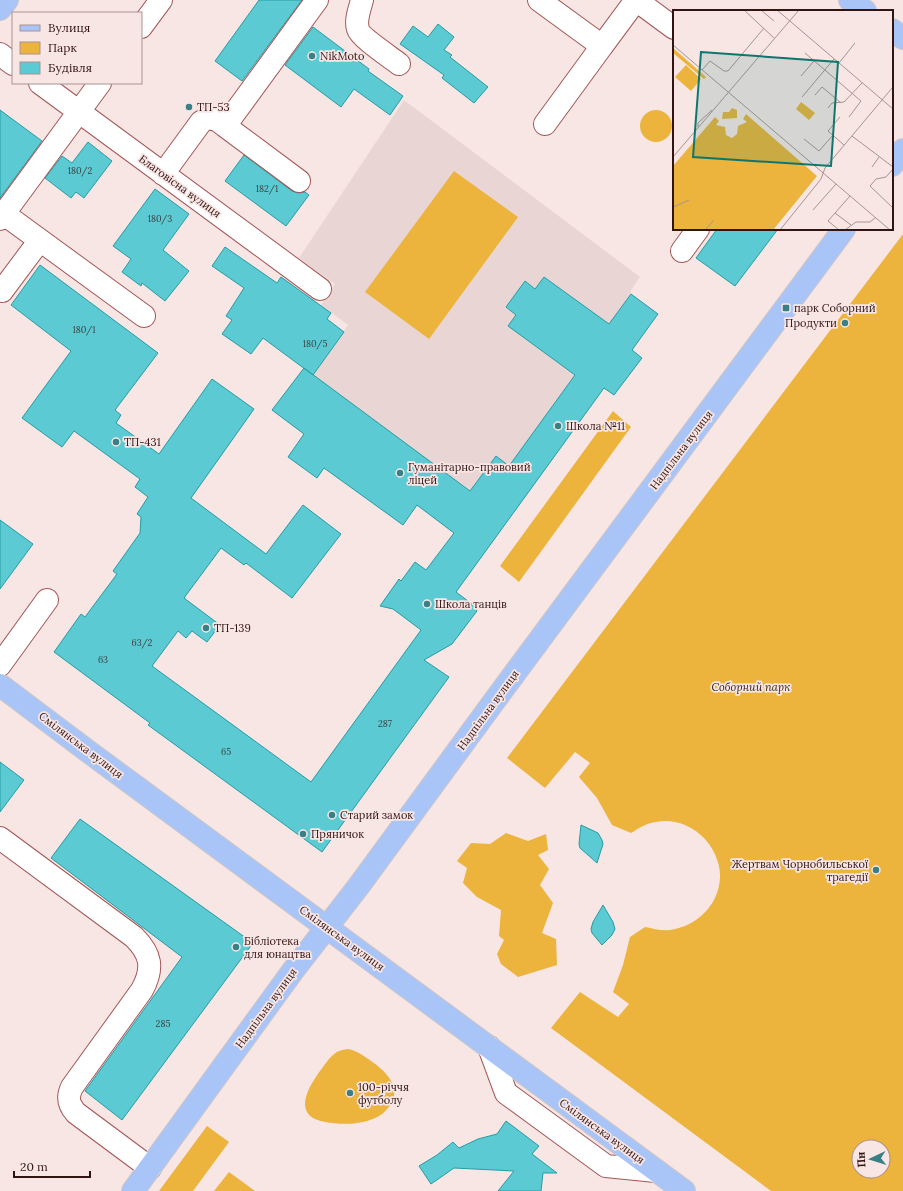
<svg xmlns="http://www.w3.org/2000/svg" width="903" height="1191" font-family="Lora,serif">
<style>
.built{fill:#e9d6d4}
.green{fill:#ecb33d;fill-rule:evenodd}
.building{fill:#5ccad2;stroke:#259ca4}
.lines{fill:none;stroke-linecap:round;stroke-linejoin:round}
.minor-casing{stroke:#a25756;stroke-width:24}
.major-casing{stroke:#cec7c6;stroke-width:24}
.minor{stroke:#fff;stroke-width:22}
.major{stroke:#a9c5f8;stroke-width:22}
.poi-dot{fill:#388086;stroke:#f8e6e5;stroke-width:1.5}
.labels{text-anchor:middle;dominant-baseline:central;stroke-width:3.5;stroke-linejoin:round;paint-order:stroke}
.number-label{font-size:9px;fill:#3c4243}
.poi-label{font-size:11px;fill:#321413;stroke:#f8e6e5;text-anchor:start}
.street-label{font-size:11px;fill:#321413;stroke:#f8e6e5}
.park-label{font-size:11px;font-style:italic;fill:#342812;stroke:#f8e6e5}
.inset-road{fill:none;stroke:#a99291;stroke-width:1}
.view{fill:#0f766e;fill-opacity:0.15;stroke:#0f766e;stroke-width:2}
.inset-edge{fill:none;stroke:#321413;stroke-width:2}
</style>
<rect width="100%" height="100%" fill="#f8e6e5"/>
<path class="built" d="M404,100l236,177 -9,13v4l27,20 -26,36 10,8 -28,37 -10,-7 -126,174 -29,-22 5,-7 -37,-27 -93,-38 -7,10 -29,-21 16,-23 -26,-19 12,-16 -6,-5 8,-11 8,6 13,-14 35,-50 -27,-20 14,-21 -36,-26z"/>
<path class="green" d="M640 126a16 16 0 1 1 32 0a16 16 0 1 1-32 0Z
M454,171l64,46 -89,122 -64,-47z
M903,234v957h-132l-220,-163 29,-36 38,25 11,-13 -16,-12 10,-27 7,-28 15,-10c10,2 20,5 30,2 29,-6 50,-34 44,-63 -6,-28 -34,-50 -63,-44 -9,1 -17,6 -25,11l-19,-8 -15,-27 -18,-21 11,-14 -15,-11 -30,36 -38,-30zM859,1147h24v24h-24z
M613,411l18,16 -112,155 -19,-16z
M506,833l22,8 18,-7 2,16 -10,5 11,14 -9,16 13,18 -11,30 14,6 1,26 -39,12 -17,-13 -4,-10 7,-14 -5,-4 2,-26 -24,-13 -14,-14 4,-15 -10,-7 14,-18 19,1z
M347,1049c9,1 17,7 24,12 16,11 33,28 17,47 -3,3 -5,6 -9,8 -15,9 -37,9 -54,6 -33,-6 -18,-33 -5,-51 4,-5 8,-12 13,-16 4,-4 9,-5 14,-6z
M207,1126l22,16 -36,49h-34z
M229,1172l26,19h-41z"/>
<path class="building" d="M259,0h43l-60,81 -27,-20z
M438,24l16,13 -10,13 8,5 -2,2 38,30 -14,16 -32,-25 2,-3 -44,-31 13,-18 15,11z
M313,27l56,42 -1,2 35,25 -13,19 -36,-26 -13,18 -56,-42z
M0,110l42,31 -42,57z
M88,142l24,19 -28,37 -8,-6 -5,6 -26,-20 17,-22 10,7z
M244,155l48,36 6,2 7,-1 4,3 -23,31 -61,-45z
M155,189l34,25 -26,36 26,21 -24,30 -23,-18 -1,3 -19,-14 9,-13 -18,-13z
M717,229h61l-43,57 -39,-28z
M225,247l52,36 4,-6 50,36 -4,6 17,13 -31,43 -50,-37 -12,16 -29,-20 10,-14 -6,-4 18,-28 -32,-22z
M40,265l118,88 -43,57 6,5 -5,8 43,31 53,-75 42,30 -63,89 75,56 37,-49 38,29 -49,64 -46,-35 -2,2 -23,-17 -37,50 36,27 -13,17 -15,-11 -6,7 -8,-7 -26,35 159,116 110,-152 -28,-21 -13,-3 19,-27 2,2 14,-19 11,8 28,-37 -37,-28 -14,20 -79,-57 -7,10 -29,-21 16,-23 -32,-24 32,-42 166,123 26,-35 13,10 66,-91 -67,-49 8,-11 -10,-8 19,-26 10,8 9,-12 65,47 22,-30 27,20 -26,36 10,8 -28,37 -10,-7 -148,204 16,12 5,7 -25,33 -28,16 25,17 -127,175 -174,-127 2,-2 -96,-71 27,-38 4,3 32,-43 -4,-3 27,-38 1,-16 -4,-3 11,-17 -13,-10 5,-8 -66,-48 -12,16 -40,-29 49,-67 -60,-46z
M0,520l33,24 -33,45z
M0,762l24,18 -24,32z
M80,819l173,124 -131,177 -37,-29 97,-134 -131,-99z
M581,825l17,8 4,7 1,4 -6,19 -17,-15 -1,-4z
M603,905l10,17 2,7 -3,6 -10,10 -10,-12 -1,-4 2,-7z
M506,1121l33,25 -7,8 25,19h-14l-2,18h-43l16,-20 -60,-3 -23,16 -12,-18 18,-11 16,-13 6,6 19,-9 19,-5z"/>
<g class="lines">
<defs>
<path id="minor" d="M362,0c-2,8 -7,20 -4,29 2,8 32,28 41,35
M539,0l63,46 34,-46 38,28
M141,27l20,-27
M0,54l13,10
M40,83l280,206
M545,124l57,-78
M163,174l38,-52 7,-4 9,2 8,6
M299,181l-74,-55 92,-126
M4,214l140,102
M0,219l100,-136
M682,251l16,-22
M2,291l38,-51
M0,665l47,-65
M0,838l134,99c17,17 20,31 8,53l-70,97c-5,10 -4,17 4,26l74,55
M489,1047l17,46 100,73 50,5"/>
<path id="major" d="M850,0l15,11
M0,9l7,-9
M892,30l11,8
M892,165l11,-15
M0,685l93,70 591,436
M133,1191l159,-219 66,-85 137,-187 349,-471"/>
</defs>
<use href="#minor" class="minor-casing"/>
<use href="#major" class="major-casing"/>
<use href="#minor" class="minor"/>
<use href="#major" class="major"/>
</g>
<g class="poi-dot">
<circle cx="312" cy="56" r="4"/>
<circle cx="189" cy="107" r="4"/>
<rect x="782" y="304" width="8" height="8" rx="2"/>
<circle cx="845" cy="323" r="4"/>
<circle cx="558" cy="426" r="4"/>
<circle cx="116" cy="442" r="4"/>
<circle cx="400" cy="473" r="4"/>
<circle cx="427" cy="604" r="4"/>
<circle cx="206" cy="628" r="4"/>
<circle cx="332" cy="815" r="4"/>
<circle cx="303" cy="834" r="4"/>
<circle cx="876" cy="870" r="4"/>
<circle cx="236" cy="947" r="4"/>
<circle cx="350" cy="1093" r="4"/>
</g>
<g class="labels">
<g class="number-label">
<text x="80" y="170">180/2</text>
<text x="267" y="188">182/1</text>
<text x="160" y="218">180/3</text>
<text x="84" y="329">180/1</text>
<text x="315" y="343">180/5</text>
<text x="142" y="642">63/2</text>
<text x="103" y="659">63</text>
<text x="385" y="723">287</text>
<text x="226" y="751">65</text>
<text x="163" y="1023">285</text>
</g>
<g class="poi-label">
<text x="320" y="56">NikMoto</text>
<text x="197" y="107">ТП-53</text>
<text x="794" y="308">парк Соборний</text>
<text x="837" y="323" text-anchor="end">Продукти</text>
<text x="566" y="426">Школа №11</text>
<text x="124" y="442">ТП-431</text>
<text x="408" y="467">Гуманітарно-правовий<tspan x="408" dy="13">ліцей</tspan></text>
<text x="435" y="604">Школа танців</text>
<text x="214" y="628">ТП-139</text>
<text x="340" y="815">Старий замок</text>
<text x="311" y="834">Пряничок</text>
<text x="868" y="864" text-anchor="end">Жертвам Чорнобильської<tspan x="868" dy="13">трагедії</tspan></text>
<text x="244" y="941">Бібліотека<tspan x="244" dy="13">для юнацтва</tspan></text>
<text x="358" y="1087">100-річчя<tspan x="358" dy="13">футболу</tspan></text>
</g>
<g class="street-label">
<text transform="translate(180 186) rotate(36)">Благовісна вулиця</text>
<text transform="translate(681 450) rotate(-53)">Надпільна вулиця</text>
<text transform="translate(488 710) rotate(-54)">Надпільна вулиця</text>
<text transform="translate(81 745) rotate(37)">Смілянська вулиця</text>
<text transform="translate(342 938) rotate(36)">Смілянська вулиця</text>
<text transform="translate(266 1008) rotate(-54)">Надпільна вулиця</text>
<text transform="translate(602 1131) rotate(36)">Смілянська вулиця</text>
</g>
<g class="park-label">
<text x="751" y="687">Соборний парк</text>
</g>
</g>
<g transform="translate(673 10)">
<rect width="220" height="220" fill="#f8e6e5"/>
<path d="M0,38l33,29 -2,2 -31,-26zM13,55l15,14 -10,12 -16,-14zM128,92l14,11 -6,7 -13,-11zM59,98l5,2v8l-15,1 1,-7h6zM73,104l71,62 -44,54h-100v-64l42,-49 4,4 -3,4 9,2 1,8 6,3 5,-4 1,-8 9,-4 -4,-3z" fill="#ecb33d"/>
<path class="inset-road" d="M71,0l30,28M88,0l13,11M104,0l116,99M0,35l217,185M132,43l56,48 -12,16M166,53l16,-20M29,60l8,-9 14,10h4l36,-43M128,66l13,-15M142,85l7,-8 19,16M129,87l32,-38M209,90l11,-13M155,98l4,-5 12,-1 18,-19M167,107l-12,14 16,14M25,117v-4l14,-13M179,126l41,31M131,129l15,12 14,-16M0,147l126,-147M199,157l7,-10M220,159l-7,8 -10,2 -6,7 23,22M0,197l16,-7M140,200l23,-26M162,203l16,12M32,220l9,-10M107,220l41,-51 4,-11 57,-68M166,220l-11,-9 22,-25M172,220l11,-8h14l5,-4"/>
<path class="view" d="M28,42l137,10 -7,104 -138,-9z"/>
<rect width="220" height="220" class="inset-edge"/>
</g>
<rect x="12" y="12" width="130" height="72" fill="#f8e6e5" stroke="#a99291"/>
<rect x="20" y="25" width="20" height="6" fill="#a9c5f8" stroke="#a99291"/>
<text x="48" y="32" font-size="12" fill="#321413">Вулиця</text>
<rect x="20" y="42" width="20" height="12" fill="#ecb33d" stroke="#a99291"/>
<text x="48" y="52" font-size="12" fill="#321413">Парк</text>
<rect x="20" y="62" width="20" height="12" fill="#5ccad2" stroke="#a99291"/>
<text x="48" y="72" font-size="12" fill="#321413">Будівля</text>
<g transform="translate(871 1159) rotate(266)"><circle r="19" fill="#f8e6e5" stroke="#a99291"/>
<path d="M0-3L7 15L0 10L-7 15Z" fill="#388086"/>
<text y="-6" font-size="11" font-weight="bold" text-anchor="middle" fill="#321413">Пн</text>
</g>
<path d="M14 1171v6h76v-6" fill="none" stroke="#321413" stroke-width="2"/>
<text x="20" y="1171" font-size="12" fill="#321413" stroke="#f8e6e5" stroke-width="3" paint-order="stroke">20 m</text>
</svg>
